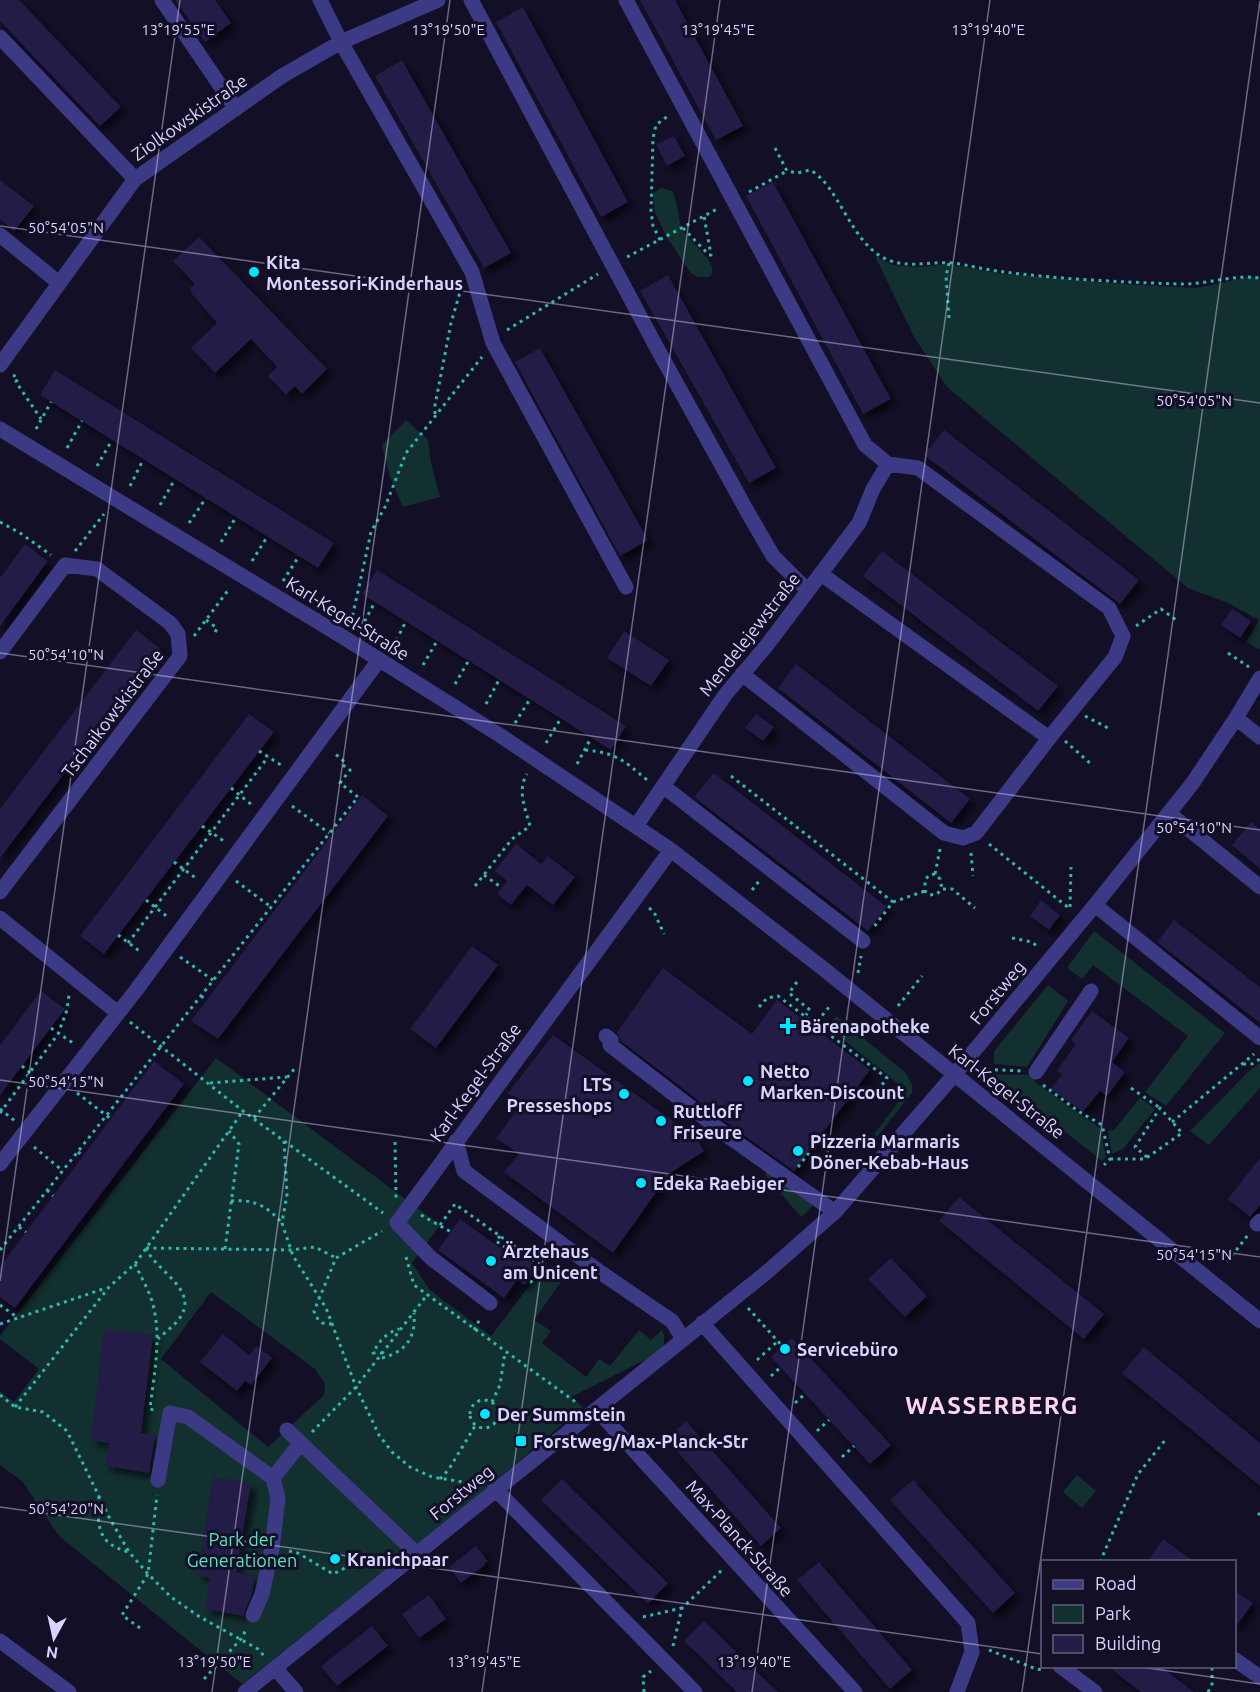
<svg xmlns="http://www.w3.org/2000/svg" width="1260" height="1692" font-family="Ubuntu,sans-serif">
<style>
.green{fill:#12302f;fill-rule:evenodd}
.building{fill:#241b47;filter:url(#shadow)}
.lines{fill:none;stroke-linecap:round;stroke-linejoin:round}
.path{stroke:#2fb8b0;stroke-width:3;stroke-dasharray:3 4.5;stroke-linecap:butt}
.minor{stroke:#3d3a85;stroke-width:15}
.ticks{fill:none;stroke:#d9d4ff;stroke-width:1.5;stroke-opacity:0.45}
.poi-dot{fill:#00e5ff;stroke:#130f26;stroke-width:2}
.labels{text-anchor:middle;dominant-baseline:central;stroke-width:6;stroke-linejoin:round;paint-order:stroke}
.street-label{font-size:18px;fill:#d9d4ff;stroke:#130f26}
.poi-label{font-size:18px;font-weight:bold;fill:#d9d4ff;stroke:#130f26;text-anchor:start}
.park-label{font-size:18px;fill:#5fe0c0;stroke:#130f26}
.district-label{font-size:24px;font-weight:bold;letter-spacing:1.5px;fill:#ffd6f0;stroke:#130f26}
.ticks-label{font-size:15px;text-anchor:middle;fill:#d9d4ff;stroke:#130f26;stroke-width:6;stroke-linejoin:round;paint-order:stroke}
</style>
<defs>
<filter id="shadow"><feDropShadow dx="5.5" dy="5.5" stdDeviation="3" flood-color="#0009"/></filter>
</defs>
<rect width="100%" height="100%" fill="#130f26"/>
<path class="green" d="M661,188l12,3 4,14 4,24 27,30 4,8v6l-3,4h-12l-7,-5 -24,-36 -11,-23 -2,-20z
M875,256l18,9 25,2 30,-3 49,9 126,11 74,4 52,-11 11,1v372l-14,-8 13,-22 -31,-17 -40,-15 -241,-201 -33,-50z
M406,420l22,20 3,23 9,34 -37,10 -13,-30 -8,-32z
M1094,931l131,102 -59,73 -21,-14 43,-56 -95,-71 -11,14 -15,-11z
M1048,985l20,16 -41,66 -33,-3v-13z
M836,1016l70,57 6,12v8l-35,44 -3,-3 33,-43 -79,-64z
M216,1058l224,167 -28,38 18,27 61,46 54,-71 18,14 -29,41 17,11 -9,12 44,34 13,-18 11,7 29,-36 12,10 11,-10 2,5v10l-11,11 -82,41 12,10 -114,96 -227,181 -183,-148 -37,-55 -22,-16v-74l14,11 25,-33 -39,-30v-3zM211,1292l104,77 10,15 -1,11 -56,52 -107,-88z
M1260,1063v25l-51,57 -19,-14 60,-61z
M992,1074l41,1 2,7 65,46 6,29 -4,4z
M1140,1098l15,11 -32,40 -11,5 -4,-23 6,-1z
M767,1172l47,33 -13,12 -36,-42z
M1077,1475l19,16 -14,17 -19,-16z"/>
<path class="building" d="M0,0h19l102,107 -21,19 -100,-105z
M175,0h40l16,23 -26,19z
M640,0h35l68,126 -27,14z
M523,7l105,195 -27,15 -105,-195z
M402,60l109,193 -27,15 -109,-192z
M674,136l11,20 -18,10 -11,-22z
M0,180l34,26 -20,25 -14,-12z
M773,182l118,217 -28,15 -117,-218z
M199,237l128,132 -25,25 -7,-8 -9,9 -18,-19 9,-9 -26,-28 -36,34 -24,-25 26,-25 -25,-29 -2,-6 5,-4 -22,-23z
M668,275l108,193 -27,15 -109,-192z
M540,348l108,192 -28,16 -105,-194z
M55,370l279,173 -16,25 -278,-173z
M944,430l195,150 -19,24 -196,-149z
M25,544l23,17 -48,65v-48z
M882,551l176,135 -20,25 -175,-135z
M377,570l249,156 -15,24 -249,-156z
M1232,609l19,12 -11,17 -19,-13z
M136,630l24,18 -160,210v-49z
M624,631l45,29 -18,26 -44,-28z
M796,664l174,135 -19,24 -173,-135z
M249,714l25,18 -170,222 -24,-18z
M756,714l18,13 -11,14 -18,-13z
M714,773l173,134 -19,24 -174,-134z
M362,795l26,21 -170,223 -27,-18z
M1251,822l9,7v40l-28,-24z
M516,844l25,20 7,-8 27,21 -22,28 -26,-20 -16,20 -14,-11 10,-13 -12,-10z
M1041,900l19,15 -11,15 -19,-14z
M1174,920l86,67v36l-103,-81z
M472,946l26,19 -62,83 -26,-19z
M663,968l89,66 25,-34 93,70 -76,101 -56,-40 -117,-90 -4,-9z
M41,991l24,18 -65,86v-50z
M1092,1011l37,27 -17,24 13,10 -18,24 -7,-5 -17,21 -32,-23 11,-15 -5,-3 19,-27 -5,-4z
M553,1035l142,102 9,14 -35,23 -56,79 -109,-81 15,-18 -23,-16 26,-34 -14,-11z
M154,1061l30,23 -169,224 -15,-11v-30z
M1260,1158v47l-10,12 -22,-18z
M959,1197l145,117 -20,25 -145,-118z
M460,1219l50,36 4,-5 24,17 -13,18 -8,-5 -13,18 -66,-48z
M891,1258l36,38 -22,21 -37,-38z
M104,1329l49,6 -12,98 14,2 -6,38 -44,-7 4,-23 -18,-2z
M223,1334l26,21 8,-9 15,12 -21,27 -6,-4 -8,10 -37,-29z
M792,1338l99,107 -21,19 -99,-107z
M1144,1347l116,96v43l-138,-113z
M686,1421l95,107 -20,18 -95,-107z
M213,1477l38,6 -15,89 19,4 -3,17 -9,23 -38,-7 5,-31 -13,-3z
M562,1479l106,104 -20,21 -107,-104z
M913,1480l102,113 -22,20 -103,-113z
M1163,1539l32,23h-48z
M476,1546l12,15 -4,3 1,1 -24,18 -12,-16z
M819,1562l93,108 -22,19 -93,-109z
M1234,1590l19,13 -19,26z
M429,1595l17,24 -27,19 -17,-24z
M704,1621l74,71h-41l-53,-51z
M372,1626l16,20 -51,40 -16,-20z
M1107,1666h53l34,26h-53z"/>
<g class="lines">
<path class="path" d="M775,148l12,23 10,2 13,-3c29,15 41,74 76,89 22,10 43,2 67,4 15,2 29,6 44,8 58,8 123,11 182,13 27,1 54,-10 81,-6
M749,192l38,-21
M683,228l26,27h2l-7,-39
M660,240l-7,-14 -2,-15 2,-73 3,-13 13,-10
M627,257l92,-49
M949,318l-3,-42 3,-13
M507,330l91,-56
M13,375l5,3 -2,4 25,37
M435,414v-9l16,-82 9,-31
M36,429l15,-27
M67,448l15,-27
M97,466l15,-26
M130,486l13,-26
M160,505l15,-26
M0,522l20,11 31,22
M189,523l17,-25
M221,542l15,-25
M75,551l29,-37
M252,561l15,-24
M283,581l16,-25
M206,620l11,8 -3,7
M351,623l20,-91 14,-25 21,-54 76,-96
M1136,626l25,-17 18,13
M361,628l14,-26
M194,636l35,-47
M393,647l13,-26
M1228,653l21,14
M423,665l14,-24
M455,684l14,-24
M486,704l13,-24
M1085,716l23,12
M515,723l15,-24
M1065,741l28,25
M546,743l15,-25
M585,750c32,3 38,10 62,30
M259,751l22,14
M577,764l14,-26
M731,776l162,126 -20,26
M231,788l21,17
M292,806l37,27
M202,826l23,16
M989,844l81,65
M940,849l-5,25 5,5 2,10
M971,853l2,23
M174,862l23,17
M935,874l-6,1 -4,5v11l5,4 7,-1 5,-5h10l23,19
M484,875l18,13
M236,881l35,26
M475,886l37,-47 18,-13c-5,-18 -13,-36 -3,-52
M752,890l7,-9
M146,900l23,18
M893,902l32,-11
M1070,907l1,-40
M649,908l5,4 10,22
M118,935l24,18
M1012,938l20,4 6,5
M128,943l140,-186
M180,957l33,23
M858,973l3,-17
M797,982l-8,11 21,17 -4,5
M201,996l6,4
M898,1006l24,-30
M759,1007l8,-9 11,-2 109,82 -11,15
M130,1022l113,89 140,102
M51,1028l22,15
M808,1033l21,-26
M1243,1064h9l8,-5
M22,1066l20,17
M980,1069l41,2
M210,1083l77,-6
M1043,1085l35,26 24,14 8,34 -6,6
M1131,1088l29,20
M77,1093l34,26
M0,1109l15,12
M0,1113l58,-79 9,-24 2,-15
M254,1118l41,-50
M1172,1122l82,-68
M284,1141l3,53 -5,29 11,33 33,52 30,79 23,48 13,17 18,15 22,10 44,7
M395,1142l1,56
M34,1147l29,24
M78,1152l5,4
M1110,1159h35l37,-26 -22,-25 -25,39 12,10
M798,1167l10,-13 14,11
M47,1190l6,6
M231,1201c23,-2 36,5 51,22
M421,1215l30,17
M440,1225l15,-21 87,62 -11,16 -3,-2
M19,1227l7,5
M500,1236l-4,5 16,11
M146,1248l145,2 24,-3 21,11
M146,1248c9,23 55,42 33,71 -5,7 -14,13 -21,20
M225,1249l14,-105 -10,-13
M0,1250l358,-453 -18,-14 10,-13 -6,-4 2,-3 -13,-11
M406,1257l8,28 163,118
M1227,1262l21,-27
M135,1264c5,11 12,23 16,34 12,37 3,74 -1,111l4,1
M0,1305l18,13
M748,1308l35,39
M0,1324l106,-36
M332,1324l-10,-1 -7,-7 -1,-5 22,-53 46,-27
M474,1330l7,-13
M383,1353h-10c6,-12 13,-20 26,-24
M382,1358c24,-6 34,-21 32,-45
M757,1360l21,-19
M771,1376l10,-9
M0,1395l15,12 28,5 24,19 43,88 19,33 19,22 23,23 29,20 58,32 7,8
M470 1414a14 14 0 1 1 28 0a14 14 0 1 1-28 0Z
M492,1402l8,-17 5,-33
M795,1403l10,-9
M15,1407l94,-120 26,-23 108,-153
M817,1431l12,-11
M312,1432l44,-45 71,-92
M842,1457l12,-11
M440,1479l9,-10 26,-43
M99,1496c-2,30 -2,48 30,56
M1258,1515l2,-2
M289,1551l9,2 35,21 30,-15 10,10
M1100,1562l38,-88 28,-35
M643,1617l39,-9
M140,1628l-18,-13 26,-41 9,-79
M673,1646l9,-38 41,-39
M989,1650l47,19 8,1
M204,1679l37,-40 6,-11
M644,1692l-1,-15 8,-6
M1208,1692l4,-8v-18"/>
<path class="minor" d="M162,0l74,109
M320,0l21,42 131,230 21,71 133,244
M471,0l187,350 89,161 26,45 34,34
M626,0l239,445 23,19 30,4 191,140 14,28 -8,21 -61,75 -78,101 -13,5 -19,-5 -202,-159
M0,37l135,142
M0,235l59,48
M0,365l135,-186 147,-103 59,-34 97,-42
M0,429l343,208 158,99 170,114 154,120 435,351
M821,574l228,164
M0,652l65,-87 32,4 73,54 8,11 2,22 -180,236
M1236,718l24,19
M663,786l200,155
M1170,814l90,73
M636,826l89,-131 42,-50 92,-122 14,-34 15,-25
M1095,905l165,133
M0,918l118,95
M606,1036l5,4 -1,5 122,94 103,73
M1036,1072l55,-81
M456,1141l8,30 133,99 66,45 9,6 11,18
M0,1164l137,-175 242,-329
M1257,1224l3,-3
M490,1303l-59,-45 -34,-35 274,-373
M702,1323l266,300 4,29 -15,40
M597,1410l258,282
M287,1430l130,124
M273,1478l27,-34
M158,1480l12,-67 18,4 85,61 5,20 -6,51 -10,45 -9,21
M495,1489l200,203
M0,1641l69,51
M1234,1659l26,18
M1060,1666l35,26
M275,1668l21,24
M245,1692l522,-420 68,-60 119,-137 141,-170 97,-121 44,-66 24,-40"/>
</g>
<path class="ticks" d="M0,226l1260,177M0,653l1260,177M0,1080l1260,177M0,1281l180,-1281M0,1507l1042,147M1134,1666l126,18M212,1692l238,-1692M482,1692l238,-1692M752,1692l238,-1692M1022,1692l238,-1691"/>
<g class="poi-dot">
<circle cx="254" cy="272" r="6"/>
<path d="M785 1017h6v6h6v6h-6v6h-6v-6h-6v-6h6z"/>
<circle cx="748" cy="1081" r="6"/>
<circle cx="624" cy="1094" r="6"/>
<circle cx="661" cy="1121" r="6"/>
<circle cx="798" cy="1151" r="6"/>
<circle cx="641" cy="1183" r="6"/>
<circle cx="491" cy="1261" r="6"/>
<circle cx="785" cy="1349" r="6"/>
<circle cx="485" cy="1414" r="6"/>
<rect x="515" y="1435" width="12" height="12" rx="3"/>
<circle cx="335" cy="1559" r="6"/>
</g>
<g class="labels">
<g class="street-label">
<text transform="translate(189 117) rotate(-35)">Ziolkowskistraße</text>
<text transform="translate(348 618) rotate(32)">Karl-Kegel-Straße</text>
<text transform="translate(749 634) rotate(-52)">Mendelejewstraße</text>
<text transform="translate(112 713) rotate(-53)">Tschaikowskistraße</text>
<text transform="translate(997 992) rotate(-51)">Forstweg</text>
<text transform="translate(475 1082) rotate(-54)">Karl-Kegel-Straße</text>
<text transform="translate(1007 1091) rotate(38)">Karl-Kegel-Straße</text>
<text transform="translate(461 1492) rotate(-39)">Forstweg</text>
<text transform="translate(740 1538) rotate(48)">Max-Planck-Straße</text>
</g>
<g class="poi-label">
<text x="266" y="262">Kita<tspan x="266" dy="21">Montessori-Kinderhaus</tspan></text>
<text x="800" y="1026">Bärenapotheke</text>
<text x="760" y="1071">Netto<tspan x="760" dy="21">Marken-Discount</tspan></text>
<text x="612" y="1084" text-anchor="end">LTS<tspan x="612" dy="21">Presseshops</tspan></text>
<text x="673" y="1111">Ruttloff<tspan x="673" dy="21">Friseure</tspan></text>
<text x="810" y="1141">Pizzeria Marmaris<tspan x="810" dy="21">Döner-Kebab-Haus</tspan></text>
<text x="653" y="1183">Edeka Raebiger</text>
<text x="503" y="1251">Ärztehaus<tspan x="503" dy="21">am Unicent</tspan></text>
<text x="797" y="1349">Servicebüro</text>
<text x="497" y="1414">Der Summstein</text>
<text x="533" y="1441">Forstweg/Max-Planck-Str</text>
<text x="347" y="1559">Kranichpaar</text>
</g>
<g class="park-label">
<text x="242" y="1539">Park der<tspan x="242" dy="21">Generationen</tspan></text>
</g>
<g class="district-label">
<text x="992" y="1405">WASSERBERG</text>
</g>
</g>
<g class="ticks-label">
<text x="178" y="35">13°19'55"E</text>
<text x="448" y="35">13°19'50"E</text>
<text x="718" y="35">13°19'45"E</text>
<text x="988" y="35">13°19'40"E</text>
<text x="66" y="233">50°54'05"N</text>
<text x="1194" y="406">50°54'05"N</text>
<text x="66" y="660">50°54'10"N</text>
<text x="1194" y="833">50°54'10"N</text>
<text x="66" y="1087">50°54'15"N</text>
<text x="1194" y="1260">50°54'15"N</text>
<text x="66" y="1514">50°54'20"N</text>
<text x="214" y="1667">13°19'50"E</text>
<text x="484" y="1667">13°19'45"E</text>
<text x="754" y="1667">13°19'40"E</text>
</g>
<rect x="1041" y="1560" width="195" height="108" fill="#130f26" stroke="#625e7d" stroke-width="1.5"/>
<rect x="1053" y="1580" width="30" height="9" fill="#3d3a85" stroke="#625e7d" stroke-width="1.5"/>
<text x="1095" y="1590" font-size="18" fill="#d9d4ff">Road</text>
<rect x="1053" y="1605" width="30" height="18" fill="#12302f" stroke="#625e7d" stroke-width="1.5"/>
<text x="1095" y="1620" font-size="18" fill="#d9d4ff">Park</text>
<rect x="1053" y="1635" width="30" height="18" fill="#241b47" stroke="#625e7d" stroke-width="1.5"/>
<text x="1095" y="1650" font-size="18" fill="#d9d4ff">Building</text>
<g transform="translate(54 1638) rotate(188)" stroke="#130f26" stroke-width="4.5" paint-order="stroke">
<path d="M0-4.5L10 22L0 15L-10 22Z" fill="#d9d4ff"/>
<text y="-9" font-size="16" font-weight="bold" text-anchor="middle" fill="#d9d4ff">N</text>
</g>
</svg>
